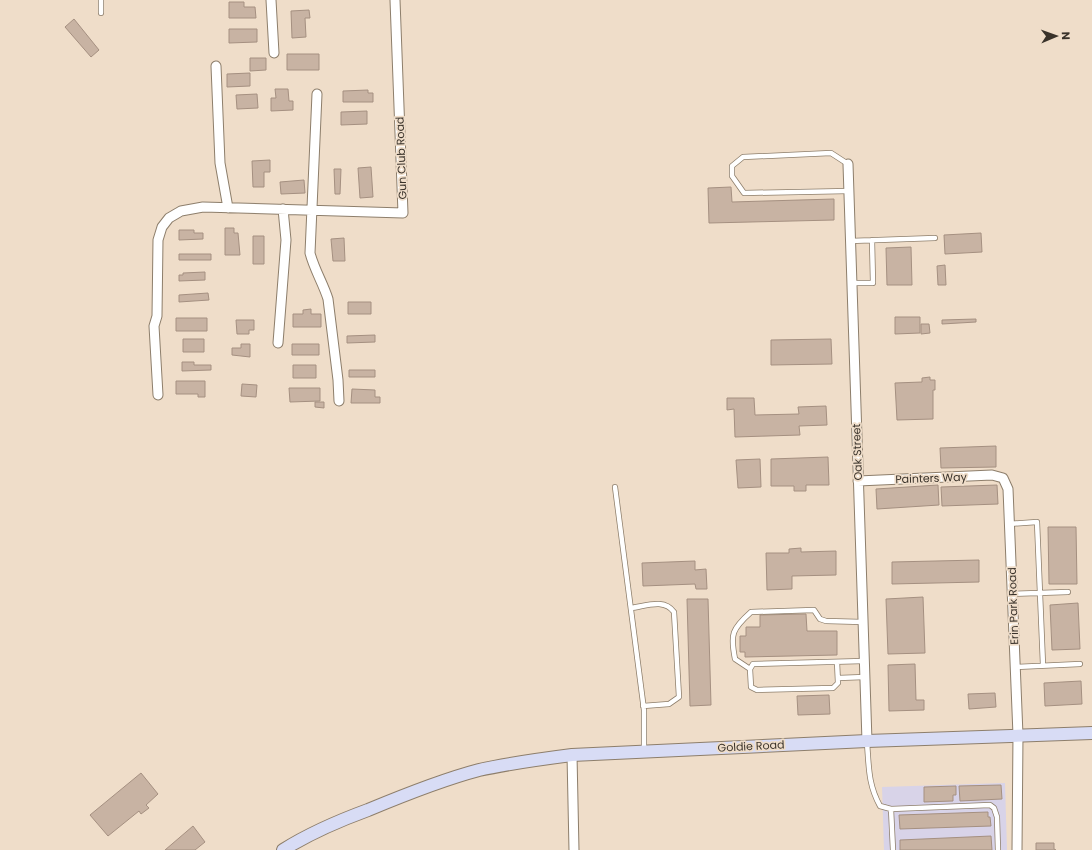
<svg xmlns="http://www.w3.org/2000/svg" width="1092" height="850" font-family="Poppins,sans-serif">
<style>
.industrial{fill:#d8d3e8}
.building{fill:#c8b3a3;stroke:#a59081}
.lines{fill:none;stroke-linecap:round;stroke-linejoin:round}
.lane-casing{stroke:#8d7e6b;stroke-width:6}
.street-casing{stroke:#8d7e6b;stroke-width:11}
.secondary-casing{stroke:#8d7e6b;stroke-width:14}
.lane{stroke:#fff;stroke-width:4.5}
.street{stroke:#fff;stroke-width:9}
.secondary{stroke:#d8dcf5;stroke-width:12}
.labels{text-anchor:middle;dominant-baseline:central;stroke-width:3.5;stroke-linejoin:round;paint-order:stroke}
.street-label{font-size:11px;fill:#39322a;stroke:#efddc9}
</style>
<rect width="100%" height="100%" fill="#efddc9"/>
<path class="industrial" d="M1005,783l2,67h-123l-2,-63z"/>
<path class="building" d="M229,2h15v5h11l1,11h-27z
M309,10l1,8h-5l1,19 -14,1 -1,-27z
M74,19l25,31 -8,7 -26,-30z
M229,29h28v13l-28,1z
M287,54h32v16h-32z
M250,58h16v12l-16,1z
M250,73v13l-23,1v-13z
M275,89h13l1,12h4v9l-22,1v-13h5z
M368,90v3h5v9h-30v-11z
M257,94l1,14 -21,1 -1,-14z
M367,111v13l-26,1v-13z
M270,160v12h-6v15h-11l-1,-26z
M371,167l2,30 -13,1 -2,-30z
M334,169h7l-1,25h-5z
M304,180l1,13 -24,1 -1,-12z
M731,187l1,15 102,-3v21l-125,3 -1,-35z
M225,228h9v5h4l2,22h-15z
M179,230h15v3h9v6l-24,1z
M981,233l1,19 -37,2 -1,-19z
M253,236h11v28h-11z
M344,238l1,23h-12l-2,-22z
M911,247l1,38h-25l-1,-37z
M179,254h32v6h-32z
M945,265l1,20h-8l-1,-19z
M205,272v8l-26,1v-6h4v-2z
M208,293l1,7 -30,2v-7z
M348,302h23v12h-23z
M311,309v5h10v13h-28v-13h10v-4z
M895,317h25v16l-25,1z
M176,318h31v13h-31z
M976,319v3l-34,2v-4z
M236,320h18v10h-5v4h-12z
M921,324h8l1,9 -9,1z
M375,335v7l-28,1v-7z
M183,339h21v13h-21z
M831,339l1,25 -61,1v-25z
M241,344h9v13l-18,-2v-7h9z
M292,344h27v11h-27z
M182,362h12v3h17v5l-29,1z
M293,365h23v13h-23z
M349,370h26v7h-26z
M930,377v3h5v10h-2v29l-36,1 -2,-37 27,-1v-4z
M176,381h29v16h-7v-3h-22z
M242,384l15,1 -1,12 -15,-1z
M289,388h31v13l-30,1z
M352,389l23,1v7h5v6h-29z
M727,398h27l1,17 44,-1 -1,-7 28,-1 1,19 -28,1 1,9 -65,2 -1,-28 -7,1z
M315,402h9v6l-9,-1z
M996,446v21l-55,1 -1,-20z
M828,457l1,28h-23v6h-12v-5h-23v-27z
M760,459l1,28 -23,1 -2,-28z
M938,485l1,20 -62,4 -1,-20z
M997,485l1,19 -56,2 -1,-19z
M1048,527h28l1,57h-28z
M801,548v4l35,-1v24l-44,1v13l-25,1 -1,-37h23v-4z
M979,560v22l-87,2v-22z
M695,561v9l11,-1 1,20h-11l-1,-5 -52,2 -1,-23z
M923,597l2,56 -37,1 -2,-55z
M687,599h21l3,106 -21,1z
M1078,603l2,46 -28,1 -2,-45z
M806,614l1,17h30v24l-92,2v-5h-5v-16h6v-9h14v-12z
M915,664l1,36h8v10l-35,1 -1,-46z
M1081,681l1,23 -37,2 -1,-23z
M995,693l1,14 -27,2 -1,-15z
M829,695l1,19 -32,1 -1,-19z
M141,773l17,21 -12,11 3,3 -8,6 -2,-3 -31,25 -18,-21z
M1001,785l1,14 -42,2 -1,-15z
M956,786v9h-3v6l-29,1v-15z
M988,812v5h2l1,9 -91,3 -1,-14z
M193,826l12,16 -10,8h-30z
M991,836l1,14h-92v-10z
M1036,843h18v6l2,1h-20z"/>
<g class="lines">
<defs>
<path id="lane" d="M101,13v-13
M848,164l-17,-11 -88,4 -11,9v10l12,17 105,-2
M850,241l85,-3
M852,283h21l-1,-43
M615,487l29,223v41
M1009,524l28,-2 6,143
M1012,594l56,-2
M631,608c15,-2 33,-10 43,4l5,85 -10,7 -26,2
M837,662l1,21 -5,5 -76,2 -6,-3 -1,-18 3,-5 111,-3
M1015,667l65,-3
M750,669l-15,-10c-5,-25 -3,-30 16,-47l63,-2 6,9 6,2 37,1
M838,678l27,-1
M867,743c2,24 1,41 13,63l11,3 99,-4 4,3 3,9 1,33
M891,809l2,41"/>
<path id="street" d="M271,0l3,53
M216,66l4,97 8,45
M317,94l-7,159c4,16 13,30 18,46l10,81 1,21
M848,164l19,577
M278,343l8,-103 -3,-31
M158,395l-4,-69 3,-10 1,-76 4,-13 7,-9 12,-7 22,-4 200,6 -8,-213
M858,481l134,-6 11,3 5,11 10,246 -1,115
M572,755l2,95"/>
<path id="secondary" d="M283,850c27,-17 55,-29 85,-40 36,-15 73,-30 111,-40 31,-7 62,-11 93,-15l295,-14 225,-8"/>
</defs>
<use href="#lane" class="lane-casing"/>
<use href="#street" class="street-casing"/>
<use href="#secondary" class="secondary-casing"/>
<use href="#lane" class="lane"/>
<use href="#street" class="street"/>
<use href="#secondary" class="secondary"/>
</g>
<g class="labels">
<g class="street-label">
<text transform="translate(401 158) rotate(-92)">Gun Club Road</text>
<text transform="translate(857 452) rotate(-92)">Oak Street</text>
<text transform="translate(931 478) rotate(-2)">Painters Way</text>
<text transform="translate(1013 606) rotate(-92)">Erin Park Road</text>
<text transform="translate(751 746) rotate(-3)">Goldie Road</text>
</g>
</g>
<g transform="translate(1056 36) rotate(88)" stroke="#efddc9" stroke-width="3" paint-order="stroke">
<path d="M0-3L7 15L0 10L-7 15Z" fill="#39322a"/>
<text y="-6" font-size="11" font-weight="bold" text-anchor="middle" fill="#39322a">N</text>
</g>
</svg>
